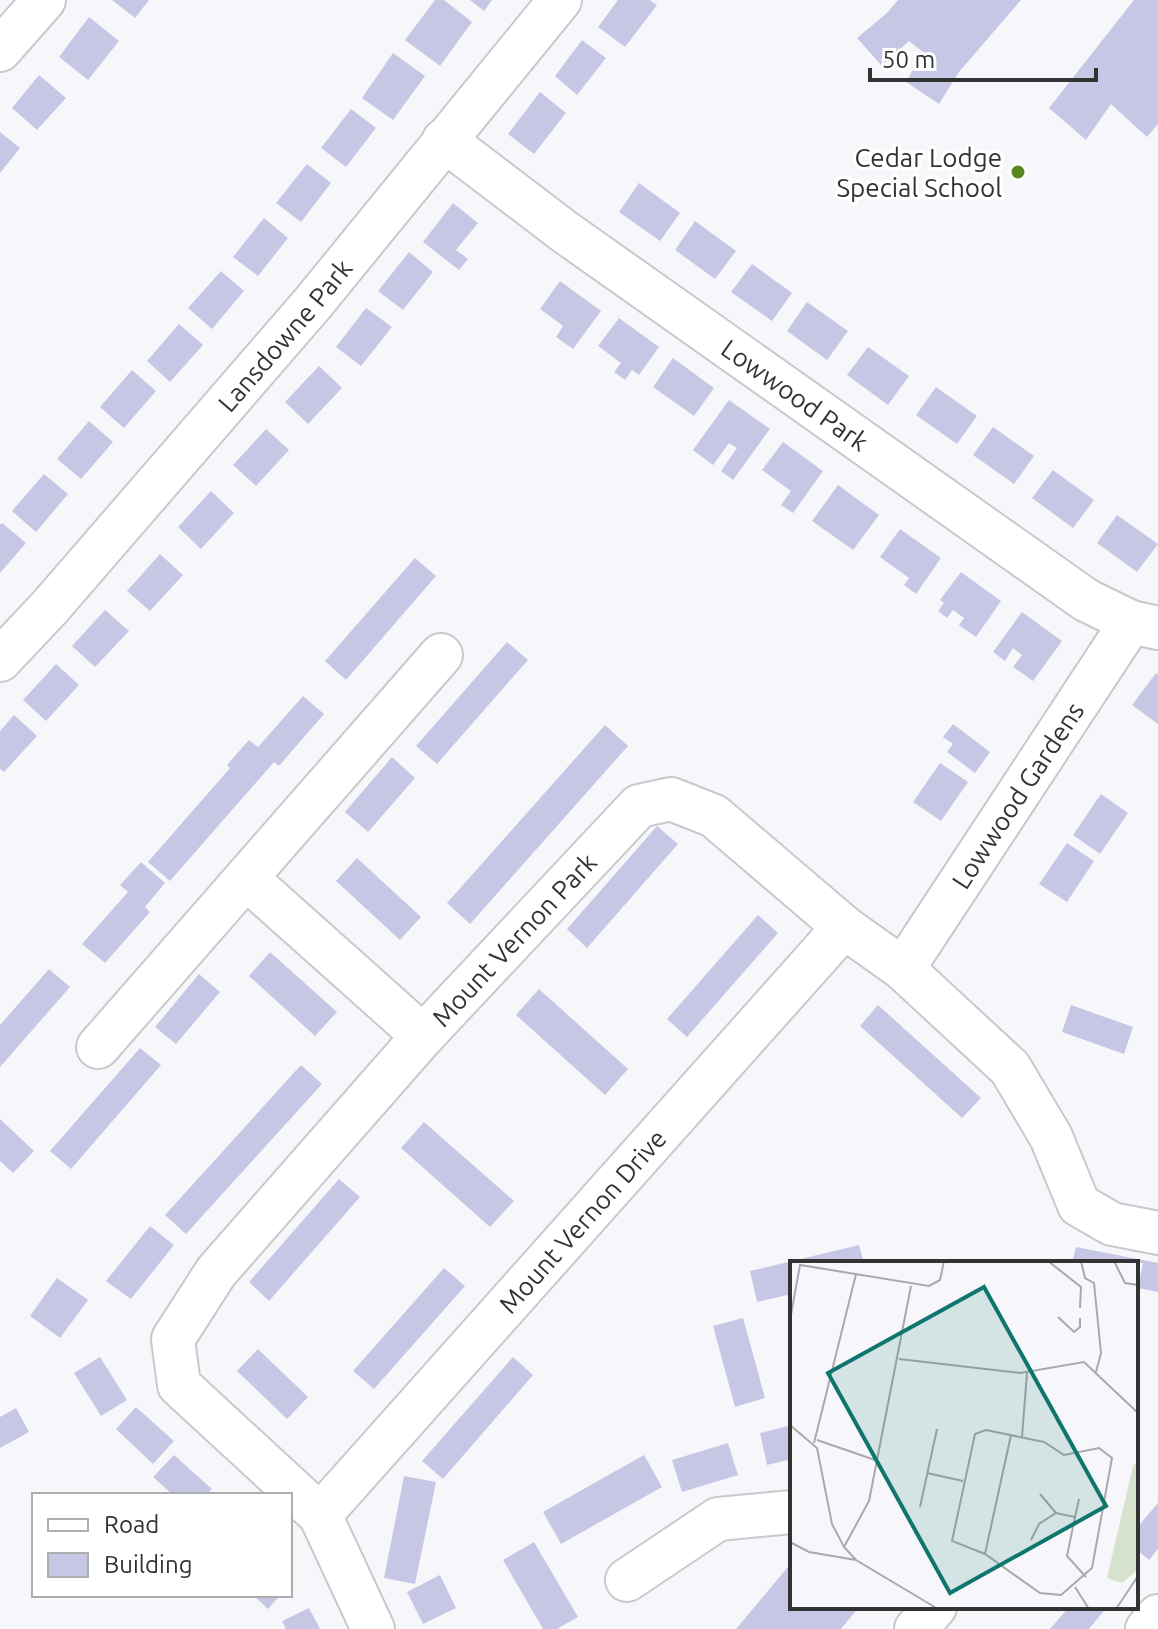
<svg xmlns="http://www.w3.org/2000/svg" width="1158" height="1629" font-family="Ubuntu,sans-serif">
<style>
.building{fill:#c6c7e5}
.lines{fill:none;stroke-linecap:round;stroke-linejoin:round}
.minor-casing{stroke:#c9c9cd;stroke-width:46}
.minor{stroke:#fff;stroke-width:42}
.poi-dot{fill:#56881d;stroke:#fff;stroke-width:3}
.labels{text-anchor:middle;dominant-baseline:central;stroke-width:7;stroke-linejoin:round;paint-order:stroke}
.poi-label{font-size:26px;fill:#333334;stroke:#fff;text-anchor:end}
.street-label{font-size:26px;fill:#333334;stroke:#fff}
.inset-road{fill:none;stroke:#a9a9ab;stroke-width:2}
.view{fill:#0f766e;fill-opacity:0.15;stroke:#0f766e;stroke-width:4}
.inset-edge{fill:none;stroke:#333334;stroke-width:4}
</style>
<rect width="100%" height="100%" fill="#f7f7fb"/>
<path class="building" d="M112,0h37l-14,18z
M435,0h9l28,22 -32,44 -35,-26z
M470,0h22l-8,11z
M618,0h32l7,5 -32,42 -27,-20z
M898,0h123l-62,72 -20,32 -33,-22 17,-30 -14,-11 -27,25 -25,-28 30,-25z
M1134,0h24v124l-11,13 -36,-33 -25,36 -37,-32z
M89,17l30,24 -31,39 -29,-23z
M582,40l24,18 -29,37 -22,-19z
M393,53l32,23 -32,44 -31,-22z
M39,75l27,23 -29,32 -25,-22z
M540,92l26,21 -32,41 -26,-20z
M351,109l25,19 -30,39 -25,-19z
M0,132l20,16 -20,25z
M307,164l24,19 -30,39 -25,-19z
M639,183l41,30 -20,28 -41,-29z
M453,203l25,20 -22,27 12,9 -9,11 -36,-28z
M264,218l24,20 -30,38 -25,-19z
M695,221l41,30 -21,28 -40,-29z
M409,252l24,20 -30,38 -25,-19z
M752,264l40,29 -20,28 -41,-29z
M221,271l23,20 -32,38 -24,-21z
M560,281l41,30 -28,38 -17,-12 7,-11 -23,-17z
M807,302l41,29 -21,29 -40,-29z
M366,308l26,19 -31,39 -25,-19z
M619,318l40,29 -20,28 -7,-5 -7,10 -11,-8 7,-9 -23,-17z
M179,324l24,21 -33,37 -23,-21z
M868,347l41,29 -21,29 -41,-30z
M673,358l41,30 -20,28 -41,-29z
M319,366l23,22 -34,36 -23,-22z
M132,370l24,21 -32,37 -24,-21z
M936,387l41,29 -20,28 -41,-29z
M729,400l41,29 -37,51 -12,-9 16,-23 -8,-5 -16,22 -20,-15z
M89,421l24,21 -32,37 -24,-20z
M993,427l41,29 -20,28 -41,-29z
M266,429l23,21 -33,36 -23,-21z
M783,442l40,29 -30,42 -12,-8 10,-14 -29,-21z
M1053,470l41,30 -21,28 -41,-30z
M44,474l24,20 -32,38 -24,-21z
M838,485l41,30 -26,35 -41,-29z
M211,491l23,22 -33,36 -23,-22z
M1117,515l41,29 -21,28 -40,-29z
M2,523l24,20 -26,30v-48z
M900,529l41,29 -25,36 -12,-9 5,-7 -29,-21z
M160,554l23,21 -33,36 -23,-20z
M415,558l21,18 -90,104 -21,-19z
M961,572l40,29 -25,36 -17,-12 5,-7 -11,-8 -6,8 -9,-7 6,-8 -4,-3z
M105,610l24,21 -34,36 -23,-21z
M1022,612l40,29 -29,40 -20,-14 9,-12 -9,-7 -8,13 -12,-9z
M507,642l21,18 -91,104 -21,-18z
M56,664l23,21 -33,36 -23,-21z
M1156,673l2,2v49l-26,-19z
M303,696l21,18 -45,52 -5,-4 -104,119 -22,-19 82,-94 -3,-3 22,-25 9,7z
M14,715l23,21 -33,36 -4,-3v-38z
M953,724l37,28 -15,21 -28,-21 6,-8 -10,-7z
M605,725l23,21 -158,178 -23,-21z
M392,757l23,21 -47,54 -23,-20z
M940,763l28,19 -27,39 -28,-19z
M1101,794l27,19 -28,41 -27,-19z
M657,826l21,18 -91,104 -20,-19z
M1067,843l27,18 -27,41 -28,-18z
M357,858l64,59 -21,23 -64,-59z
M141,862l24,21 -20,24 5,5 -45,51 -23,-19 46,-52 -8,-7z
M758,915l20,18 -91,104 -20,-18z
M270,952l67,60 -22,24 -66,-60z
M49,969l21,18 -70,80v-42z
M199,974l21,18 -44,52 -21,-17z
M539,989l89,80 -23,26 -89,-80z
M878,1005l103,93 -19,20 -102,-92z
M1071,1005l62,22 -9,27 -62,-22z
M140,1048l21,17 -90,104 -21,-18z
M301,1065l21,19 -136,150 -21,-19z
M0,1119l34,32 -21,22 -13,-12z
M424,1122l90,79 -24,26 -89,-79z
M339,1179l21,18 -91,104 -20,-19z
M150,1226l24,19 -43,54 -25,-18z
M859,1245l5,18h-72v31l-35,8 -7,-31z
M1076,1247l82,16v29l-20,-4 5,-25h-4l-2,8 -1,-8h-64z
M444,1268l21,18 -91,103 -21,-18z
M57,1278l31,22 -28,38 -30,-22z
M743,1318l22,80 -30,9 -22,-81z
M258,1349l50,48 -21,22 -50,-48z
M100,1357l27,43 -26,16 -27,-43z
M513,1357l20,18 -90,104 -21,-18z
M136,1407l38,34 -21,23 -37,-35z
M16,1408l13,24 -29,16v-31z
M792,1425v34l-25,6 -7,-32z
M728,1443l10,32 -56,17 -10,-32z
M174,1455l38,34 -6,6h-33l-20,-18z
M644,1455l18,32 -101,57 -18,-32z
M404,1476l32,6 -21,102 -31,-6z
M1158,1503v46l-9,11 -13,-11v-20z
M534,1542l44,75 -21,12h-14l-40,-69z
M792,1562v45h67l-18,22h-105z
M440,1575l16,33 -33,16 -16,-32z
M253,1595h27l-12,14z
M1069,1607h38l-18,22h-39z
M309,1608l11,21h-34l-4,-8z"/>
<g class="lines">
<defs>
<g id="minor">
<path d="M0,50l44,-50"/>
<path id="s1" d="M444,140l121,92 521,368 45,22 27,6"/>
<path id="s2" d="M0,660l50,-53 263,-304 247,-303"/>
<path d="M246,878l177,158"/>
<path id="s3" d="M903,969l228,-347"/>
<path d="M98,1047l343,-392"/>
<path id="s4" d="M320,1515l524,-588"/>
<path d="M627,1580l91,-61 74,-7"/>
<path id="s5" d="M373,1629l-53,-114 -141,-130 -6,-46 43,-67 207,-236 216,-230 32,-7 43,17 130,111 59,42 107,99 41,69 28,68 33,19 46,9"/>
<path d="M916,1629l19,-22"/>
<path d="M1147,1629l11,-13"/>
</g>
</defs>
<use href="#minor" class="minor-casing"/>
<use href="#minor" class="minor"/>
</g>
<circle class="poi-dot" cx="1018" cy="172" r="8"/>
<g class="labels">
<g class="poi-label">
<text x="1002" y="157">Cedar Lodge<tspan x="1002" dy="30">Special School</tspan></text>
</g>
<g class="street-label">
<text stroke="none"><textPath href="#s2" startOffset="432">Lansdowne Park</textPath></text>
<text stroke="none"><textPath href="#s1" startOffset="434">Lowwood Park</textPath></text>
<text stroke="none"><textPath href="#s3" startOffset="208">Lowwood Gardens</textPath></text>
<text stroke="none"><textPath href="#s5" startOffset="890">Mount Vernon Park</textPath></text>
<text stroke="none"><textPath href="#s4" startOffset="394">Mount Vernon Drive</textPath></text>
</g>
</g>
<g transform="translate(790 1261)">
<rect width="348" height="348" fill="#f7f7fb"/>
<path d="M348,200v108l-16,14 -15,-5 26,-112z" fill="#d6e2ce"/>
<path class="inset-road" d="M258,0l33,26 -1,21M291,0l4,17 9,5 7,70 -5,19M324,0l11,22 13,2M268,56l16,15 6,-5v-9M0,59l10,-55 129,21 11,-6 4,-19M109,98l121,14 64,-11 54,51M0,164l27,23 15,76 12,23 12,13 82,49M196,169l58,12 20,13 35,-7 13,10 -20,110 -31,27 -21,-2 -55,-39 -33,-13 23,-107zM232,176l5,-64M27,179l61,21M24,182l42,-169M137,212l36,8M250,233l16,19M130,246l17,-78M285,256l-8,39 19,21M241,279l8,-16 17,-11 19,4 4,-18M0,281l19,10 47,8M54,286l25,-46 42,-215M195,293l26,-119M285,326l14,22M326,348l22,-33"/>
<path class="view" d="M194,26l122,219 -156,87 -122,-220z"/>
<rect width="348" height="348" class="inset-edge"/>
</g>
<rect x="32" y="1493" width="260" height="104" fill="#ffffff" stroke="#adadae" stroke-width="2"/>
<rect x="48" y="1519" width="40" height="12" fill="#ffffff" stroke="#adadae" stroke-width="2"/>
<text x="104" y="1533" font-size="24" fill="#333334">Road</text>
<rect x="48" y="1553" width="40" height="24" fill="#c6c7e5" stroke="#adadae" stroke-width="2"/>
<text x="104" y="1573" font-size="24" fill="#333334">Building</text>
<path d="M870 68v12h226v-12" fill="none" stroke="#333334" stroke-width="4"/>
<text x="882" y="68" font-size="24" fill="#333334" stroke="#ffffff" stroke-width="6" paint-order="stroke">50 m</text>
</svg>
